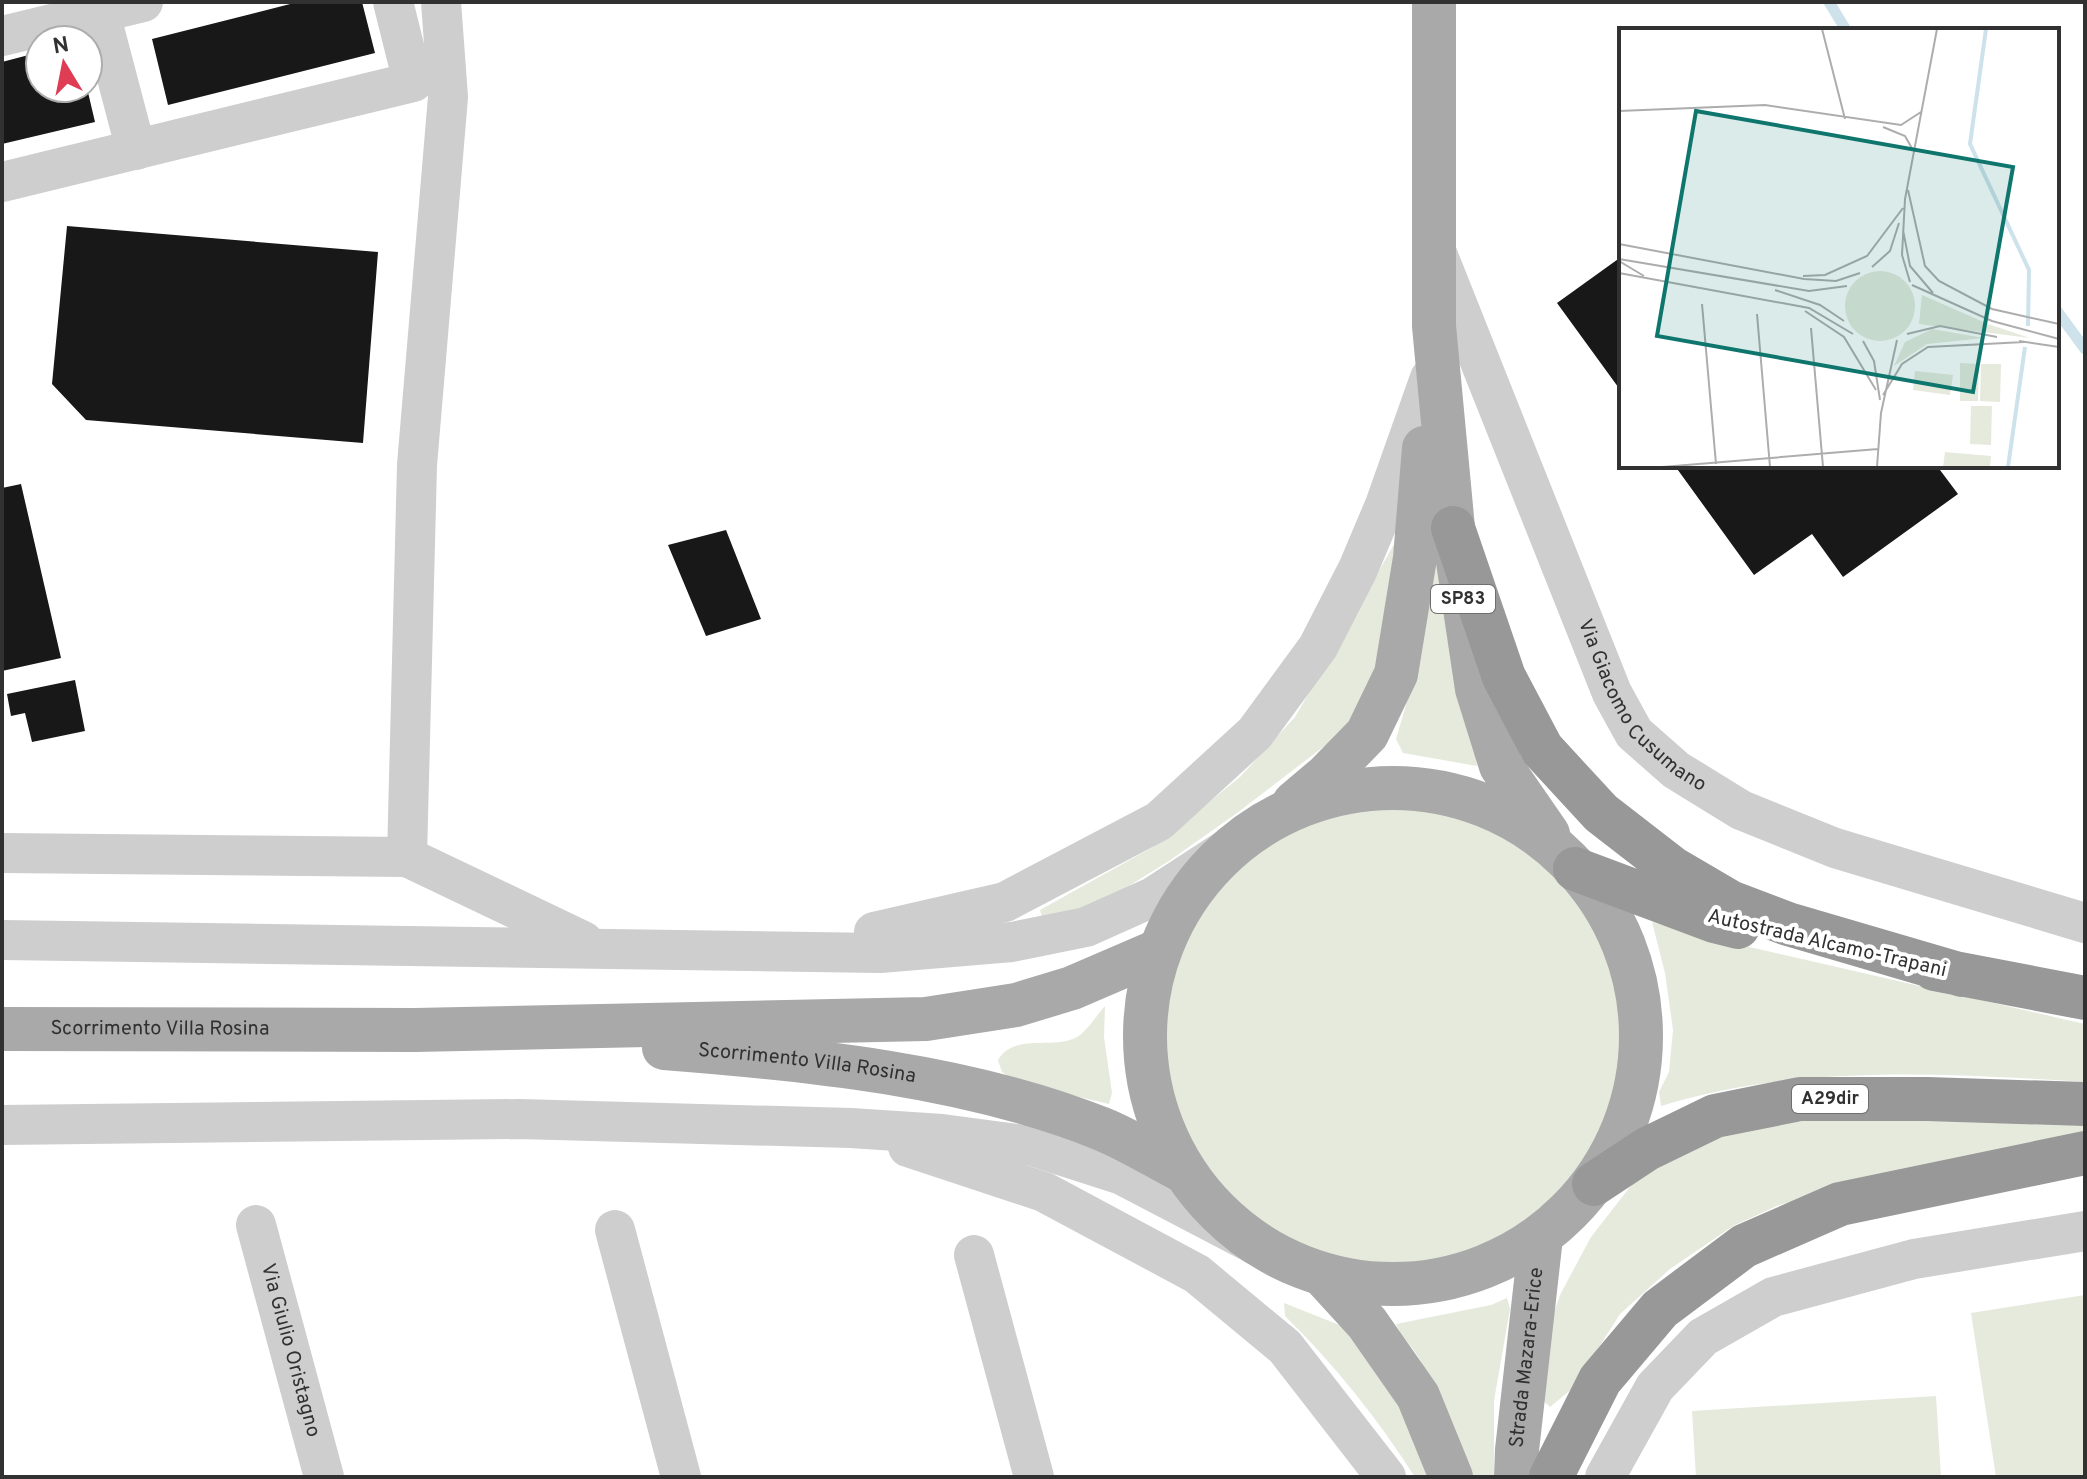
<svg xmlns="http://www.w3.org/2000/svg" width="2087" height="1479" font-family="Overpass,sans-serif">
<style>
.green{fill:#e5eadd}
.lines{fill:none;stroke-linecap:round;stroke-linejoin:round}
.stream{stroke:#cde2eb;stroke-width:11}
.building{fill:#181818}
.minor{stroke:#cecece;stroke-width:40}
.major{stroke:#a9a9a9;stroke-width:44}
.highway{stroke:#989898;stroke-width:44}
.labels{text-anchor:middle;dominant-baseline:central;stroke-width:8;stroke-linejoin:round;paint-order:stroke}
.shield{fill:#fff;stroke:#6f6f6f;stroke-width:2}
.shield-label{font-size:18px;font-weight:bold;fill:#313131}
.street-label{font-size:20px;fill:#313131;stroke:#fff}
.inset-river{fill:none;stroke:#cde2eb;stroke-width:4}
.inset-road{fill:none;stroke:#adadad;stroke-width:2}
.view{fill:#0f766e;fill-opacity:0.15;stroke:#0f766e;stroke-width:4}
.inset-edge{fill:none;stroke:#313131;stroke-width:4}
</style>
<rect width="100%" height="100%" fill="#fff"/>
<path class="green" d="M1396,541l-23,149 -29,41 -107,82 -68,48 -66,41 -41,13 -20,2 -2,-7 113,-63 87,-70 55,-60z
M1438,556l36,180 3,30 -74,-13 -7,-14 10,-34 19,-121z
M1163 1036a230 230 0 1 1 460 0a230 230 0 1 1-460 0Z
M1652,922l58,16 375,86v58c-141,-9 -288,-18 -424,24l-2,-14 10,-20 4,-42 -8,-57z
M1105,1006l-1,31 8,56 -3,11 -92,-22 -15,-10 -4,-12c17,-29 60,-8 82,-25 9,-7 17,-20 25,-29z
M1806,1117l279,4v17l-213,43 -93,24 -46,21 -63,43 -50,45 -47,74 -23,19 -11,-10 8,-66 14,-38 30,-56 42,-54 50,-39z
M2085,1295v182h-89l-25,-164z
M1507,1298l3,11 -16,92v76h-27c-12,-39 -25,-82 -47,-117 -7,-13 -18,-22 -24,-36l95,-19z
M1284,1303l58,23 50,58 40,93h-17c-38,-59 -80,-112 -130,-161z
M1936,1396l5,81h-245l-4,-66z"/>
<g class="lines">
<path class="stream" d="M1829,2l17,28
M2057,311l28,38"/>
</g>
<path class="building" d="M298,2h64l13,51 -207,52 -16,-66z
M40,52v36h47l8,34 -93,22v-82z
M67,226l311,26 -15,191 -277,-23 -34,-36z
M1621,257v134l-64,-88z
M1675,466h262l21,28 -115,83 -31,-43 -58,41z
M21,484l40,174 -59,13v-183z
M726,530l35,89 -55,17 -38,-91z
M75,680l10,51 -53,11 -7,-29 -14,3 -4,-22z"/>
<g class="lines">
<g class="minor">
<path d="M100,13l36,137"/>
<path d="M2,36l141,-34"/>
<path d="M2,182l411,-100 -20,-80"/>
<path id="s1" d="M1436,251l176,442 22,40 42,37 65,40 94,38 250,75"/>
<path d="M2,853l405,4 176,84"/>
<path d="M407,857l10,-392 31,-368 -7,-95"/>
<path d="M874,932l131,-30 154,-81 96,-88 63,-86 40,-78 27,-64 45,-127"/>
<path d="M2,940l878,13 132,-11 74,-15 67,-30 77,-50"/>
<path d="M2,1125l517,-6 332,9 91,6 90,12 90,29 134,70"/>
<path d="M908,1147l136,45 153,82 88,73 101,130"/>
<path id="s2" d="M256,1225l68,252"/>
<path d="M615,1230l66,247"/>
<path d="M974,1255l60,222"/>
<path d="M1605,1477l50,-90 48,-50 70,-40 141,-38 171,-28"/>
</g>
<g class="major">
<path d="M1434,2v324l19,202 24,161 24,77 47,68"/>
<circle cx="1393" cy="1036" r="248"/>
<path d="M1294,803l32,-27 41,-42 29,-60 19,-116 9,-110"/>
<path id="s3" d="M2,1029l413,1 511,-11 90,-14 56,-17 86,-37"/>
<path id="s4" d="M664,1048c143,11 304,27 438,81 27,11 54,28 81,42"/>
<path d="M1324,1276l43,47 51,73 33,81"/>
<path id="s5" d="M1516,1477l1,-27 24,-213"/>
</g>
<path class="highway" d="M1453,528l51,149 38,72 59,64 71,55 58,34 58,22 174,51
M1575,869l139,52 24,6
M1934,969l151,29
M1594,1184l53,-35 68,-33 85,-17h127l158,5
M1551,1477l49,-97 60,-71 84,-63 96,-42 245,-51"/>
</g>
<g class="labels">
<g class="shield">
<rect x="1431" y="585" width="64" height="28" rx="6"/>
<rect x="1792" y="1085" width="76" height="28" rx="6"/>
</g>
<g class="shield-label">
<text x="1463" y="599">SP83</text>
<text x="1830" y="1099">A29dir</text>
</g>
<g class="street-label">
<text stroke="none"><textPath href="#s1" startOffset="504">Via Giacomo Cusumano</textPath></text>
<text transform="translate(1827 944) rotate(13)">Autostrada Alcamo-Trapani</text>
<text stroke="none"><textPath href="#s3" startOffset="158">Scorrimento Villa Rosina</textPath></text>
<text stroke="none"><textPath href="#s4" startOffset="144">Scorrimento Villa Rosina</textPath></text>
<text stroke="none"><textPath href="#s2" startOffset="130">Via Giulio Oristagno</textPath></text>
<text stroke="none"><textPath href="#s5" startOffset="120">Strada Mazara-Erice</textPath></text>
</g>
</g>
<g transform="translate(1619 28)">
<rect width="440" height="440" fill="#fff"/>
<path d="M226 278a35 35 0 1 1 70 0a35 35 0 1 1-70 0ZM303,267l66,29 42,14 -111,-14zM313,301l52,9 -57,6 -33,22 11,-24zM341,335l19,1 -1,37h-18zM362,336h20l-1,38 -20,-1zM296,343l38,4 -3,20 -37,-5zM352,378h21l-1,39 -21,-1zM326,424l46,4 -1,11h-47z" fill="#e5eadd"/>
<path class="inset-river" d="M367,1l-16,115 59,126 -1,56M389,439l17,-120"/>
<path class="inset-road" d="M203,1l23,90M0,83l146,-6 136,20 20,-13M264,99l22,9 8,14M289,162l17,76 14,15 53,28 67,15M284,202l7,36 23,27M0,216l185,35 32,2 24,-8M0,231l190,32 38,-5M0,233l25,15M253,239l18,-16 9,-28M0,245l190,35 44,26M184,248l22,-1 42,-19 36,-48M291,254l-8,-27 3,-56 32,-170M293,257l80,36 67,18M156,262l45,15 24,16M83,276l14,160M186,283l39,26 32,53M138,286l13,153M192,300l12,139M288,306l33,-8 57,11M244,313l11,20 6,39M400,313l40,6M264,367l19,-31 26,-17 96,-5M43,439l216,-18M258,439l4,-54 16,-73"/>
<path class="view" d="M77,83l317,56 -40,225 -316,-56z"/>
<rect width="440" height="440" class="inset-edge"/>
</g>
<rect width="2087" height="1479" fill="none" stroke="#313131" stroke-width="8"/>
<g transform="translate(64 64) rotate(350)"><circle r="38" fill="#ffffff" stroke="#adadad" stroke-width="2"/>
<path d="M0-6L14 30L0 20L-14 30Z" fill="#de3d54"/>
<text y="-12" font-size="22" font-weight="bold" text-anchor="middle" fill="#313131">N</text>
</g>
</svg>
